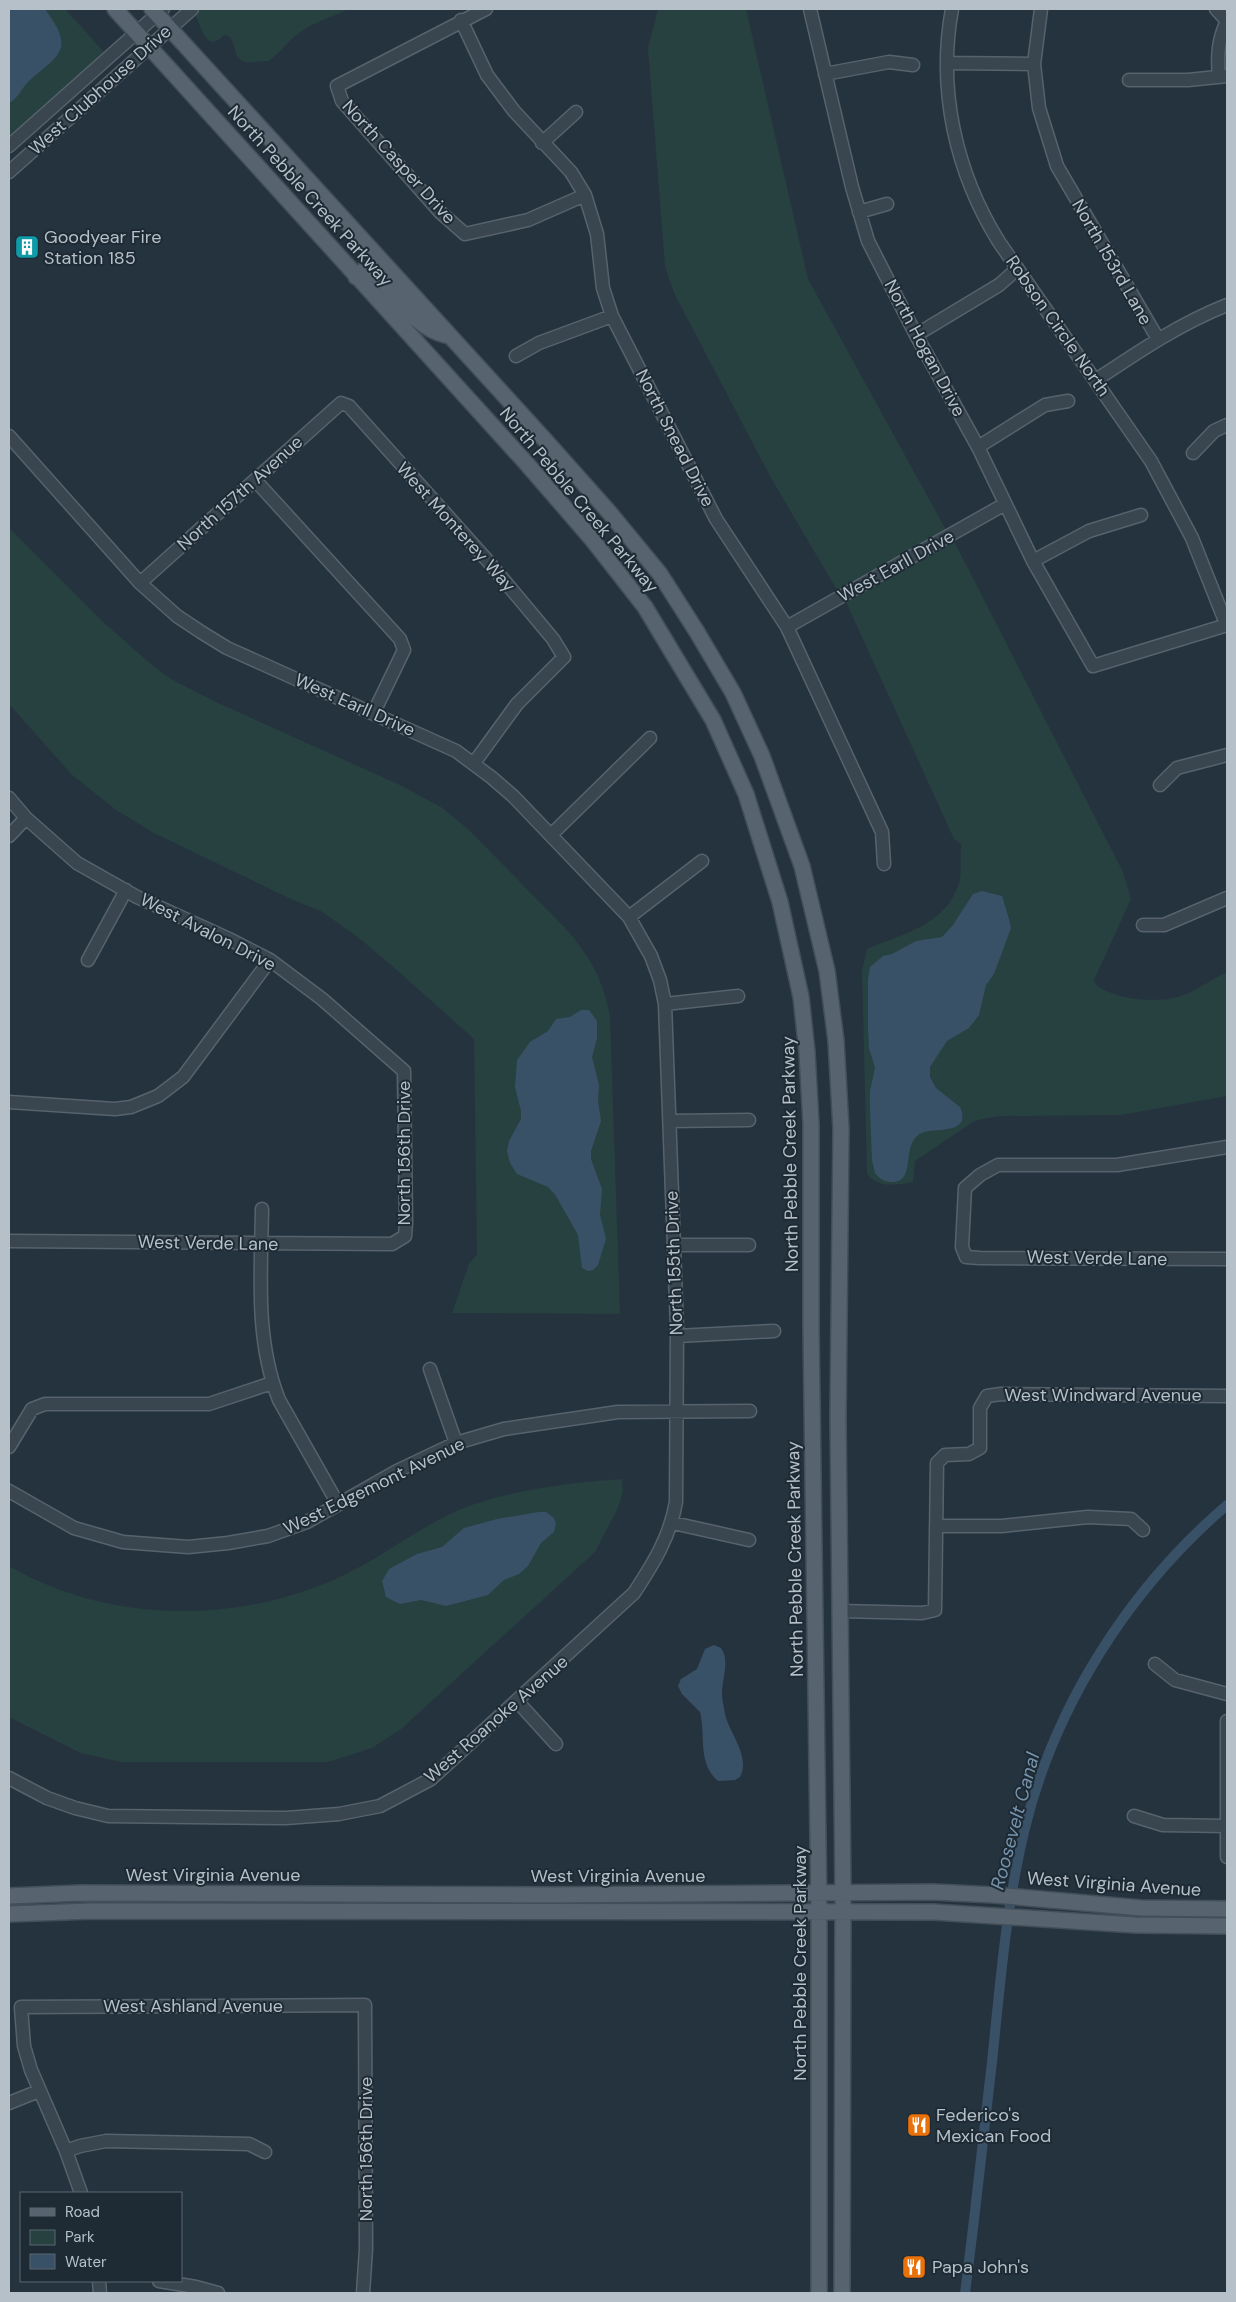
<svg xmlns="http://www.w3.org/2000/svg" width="1236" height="2302" font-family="'DM Sans',sans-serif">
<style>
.green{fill:#274040}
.water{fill:#395166}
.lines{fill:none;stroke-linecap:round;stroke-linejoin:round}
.canal{stroke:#395166;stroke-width:10}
.minor-casing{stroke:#57636c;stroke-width:15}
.major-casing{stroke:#424e58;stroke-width:18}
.minor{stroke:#39454f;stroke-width:12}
.major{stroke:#57646f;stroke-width:15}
.labels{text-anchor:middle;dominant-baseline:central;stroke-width:4;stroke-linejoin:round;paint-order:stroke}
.street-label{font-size:18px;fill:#b5c0c9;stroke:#1e2a34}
.poi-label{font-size:18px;fill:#b5c0c9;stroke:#1e2a34;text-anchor:start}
.water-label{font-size:19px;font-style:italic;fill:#7694ac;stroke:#1e2a34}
</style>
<rect width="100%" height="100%" fill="#25333f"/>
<path class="green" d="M9,9h56l40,44 -96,86z
M202,9h147c-19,9 -39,14 -55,28 -5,4 -21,23 -26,24 -3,0 -19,2 -23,1 -15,-4 -7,-27 -21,-27 -19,20 -22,-10 -29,-20z
M658,9h88l62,270 138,251 -109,60 -66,-112 -97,-185 -9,-26 -17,-219z
M9,528l93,93 51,45 18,13 47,24 182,82 41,22 27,22 101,103c24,30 33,46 41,84l10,298 -168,-1 17,-49 8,-10 -3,-215 -75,-67 -40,-34 -38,-27 -28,-11 -139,-67 -38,-23 -45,-36 -62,-70z
M954,541l169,331 8,27 -37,81 1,4c19,16 60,19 83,13 17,-5 34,-18 49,-25v124l-106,19 -120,1 -19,3 -9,3 -58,39 -2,21c-17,3 -34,7 -46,-8l-5,-203 5,-22c35,-15 79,-24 92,-66 3,-11 1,-27 2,-39l-7,-5 -108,-237z
M622,1479l1,13 -6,18 -22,42 -194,177 -29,19 -44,14h-207l-40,-9 -72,-36v-151c100,58 230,59 335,9 42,-20 79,-51 122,-68 45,-17 108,-25 156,-28z"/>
<path class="water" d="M9,9h36c29,40 17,44 -15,71 -8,7 -12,19 -21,23z
M982,891l20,5c2,6 9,28 9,32l-17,46 -8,11 -7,30 -10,13 -22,13 -17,26v10l6,11 24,19c12,27 -23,21 -36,25 -26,9 -5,51 -33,50 -7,0 -12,-4 -16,-9l-3,-13 -2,-50v-19l5,-23 -6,-20 -1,-19v-50l2,-12 13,-11 9,-2 24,-13 26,-4 11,-12 20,-31z
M581,1010h8l8,11v18l-5,18 7,28 -1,16 3,20 -10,30v8l11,30 -2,26 6,24 -8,26 -5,5 -5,1 -6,-3 -4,-33 -22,-39 -8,-9 -31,-13 -7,-11 -3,-12 2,-10 12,-22v-8l-6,-24 2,-27 13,-18 18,-11 8,-12 14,-2z
M539,1512h7l8,6 2,6 -2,8 -13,11 -13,23 -9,8 -15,6 -16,15 -42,11 -25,-6 -21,4 -14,-7 -4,-16 7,-12 28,-15 25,-7 22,-19 33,-9z
M714,1645l7,3c9,12 1,31 1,46 0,6 2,13 3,20 4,19 26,42 15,63l-5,3 -17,1c-21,-18 -12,-46 -18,-69l-18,-18 -4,-8 3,-7 16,-10 8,-20z"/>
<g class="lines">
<path class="canal" d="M965,2293c10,-77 18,-154 27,-231 8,-76 14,-155 32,-230 30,-126 105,-243 203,-327"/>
<defs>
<path id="minor" d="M486,9l-149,77 5,15 98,111 25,22 63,-14 57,-25
M810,9l42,178 16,54 48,94 62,112 55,114 60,105 134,-41
M952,9c-15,81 4,164 47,233l152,219 41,77 35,88
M1216,9l11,12c-9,19 -10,35 -8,56
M461,20l26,55 27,36 57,61 14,23 12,39 6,54 9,28 104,203 71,108 95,205 2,32
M947,63l87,1 7,-55
M1034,64l5,44 18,58 101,173
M825,74l64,-12 24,3
M1129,80h59l39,-4
M542,143l34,-31
M9,146l154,-137
M9,172l183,-163
M859,212l28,-8
M916,335l83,-50 18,-16
M516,356l23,-13 73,-27
M1096,380c42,-28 83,-56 131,-75
M9,436l131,147 37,33 24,16 26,16 229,103 35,26 22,19 116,121 22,39 9,24 5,24 12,324 -1,174c-6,35 -23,62 -42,91l-203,186 -51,27 -41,8 -53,4 -178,-2 -33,-8 -28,-10 -38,-20
M978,447l67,-42 23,-4
M1193,453l21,-22 13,-6
M255,480l145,159 4,11 -30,62
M1033,561l56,-30 52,-16
M140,583l201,-180 8,3 138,154 66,79 11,18 -47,47 -43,59
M787,627l218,-123
M1160,785l17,-17 50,-13
M9,798l17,20 51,45 60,34 92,42 41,21 52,39 82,72 2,152 -1,13 -13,8 -383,-3
M551,835l99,-97
M9,836l17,-18
M629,917l73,-56
M1143,925h21l63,-27
M88,960l38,-70
M665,1004l73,-8
M9,1102l106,7 16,-2 27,-11 25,-19 87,-117
M670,1121l79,-1
M1227,1147l-110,18h-119l-18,10 -15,13 -3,59 4,10 14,1 247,1
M262,1209c-1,64 -7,131 17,191l59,104
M674,1245h75
M677,1336l97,-5
M430,1369l26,74
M9,1447l23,-38 13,-5h164l63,-21
M9,1491l65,37 49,14 65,5 40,-4 40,-7 39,-14 90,-51 59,-28 48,-14 114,-17 132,-1
M673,1523l76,17
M936,1526h66l86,-9 43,2 12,11
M840,1611l82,2 13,-3 2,-147 8,-8 24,-1 11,-6v-40l7,-12 14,-2 226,2
M1155,1664l20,16 52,14
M517,1701l39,43
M1227,1721v136
M1134,1816l29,9 64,1
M9,2103l30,-12
M66,2151l14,-5 26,-5 143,3 16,8
M81,2193l-15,-42 -35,-81 -7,-24 -3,-39 344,-2 1,244 -3,44
M99,2281l1,12
M159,2281l37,6 22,6"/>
<path id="major" d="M115,9l412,455 64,74 54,69 68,113 33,74 34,108 21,95 6,55 4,72v205l8,583v381
M152,9l393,431 64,72 51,62 37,58 36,61 29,63 40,110 25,105 9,70 5,88 -3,290 5,474 -1,400
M356,277l9,-8 7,2c24,21 40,56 73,64
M9,1896l72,-3 465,2 387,-3 62,3 146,13 86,1
M9,1914l83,-3 842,1 201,13 92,1"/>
</defs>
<use href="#minor" class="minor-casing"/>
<use href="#major" class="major-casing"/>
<use href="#minor" class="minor"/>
<use href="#major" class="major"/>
</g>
<defs>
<symbol id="building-square" viewBox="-11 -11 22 22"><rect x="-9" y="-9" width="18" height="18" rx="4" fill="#0f9aa8" stroke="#1e2a34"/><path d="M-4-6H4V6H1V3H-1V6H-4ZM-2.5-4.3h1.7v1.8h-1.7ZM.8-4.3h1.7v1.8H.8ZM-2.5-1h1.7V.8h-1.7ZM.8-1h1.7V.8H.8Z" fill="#fff"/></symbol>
<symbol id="restaurant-square" viewBox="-11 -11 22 22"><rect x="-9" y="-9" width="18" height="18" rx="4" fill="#e8710a" stroke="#1e2a34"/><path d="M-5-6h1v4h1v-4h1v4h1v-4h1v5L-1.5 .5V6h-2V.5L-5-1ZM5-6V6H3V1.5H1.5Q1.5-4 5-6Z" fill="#fff"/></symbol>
</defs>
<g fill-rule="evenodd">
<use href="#building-square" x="13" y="233" width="28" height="28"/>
<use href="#restaurant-square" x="905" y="2111" width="28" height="28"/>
<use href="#restaurant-square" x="900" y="2253" width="28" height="28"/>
</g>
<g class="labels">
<g class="street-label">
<text transform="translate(100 90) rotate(-42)">West Clubhouse Drive</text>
<text transform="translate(399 162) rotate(48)">North Casper Drive</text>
<text transform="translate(310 196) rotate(48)">North Pebble Creek Parkway</text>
<text transform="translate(1112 262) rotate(60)">North 153rd Lane</text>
<text transform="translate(1058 326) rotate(55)">Robson Circle North</text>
<text transform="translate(925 348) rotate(62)">North Hogan Drive</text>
<text transform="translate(675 438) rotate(63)">North Snead Drive</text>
<text transform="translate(240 493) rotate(-42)">North 157th Avenue</text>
<text transform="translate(579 500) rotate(50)">North Pebble Creek Parkway</text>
<text transform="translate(456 527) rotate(48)">West Monterey Way</text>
<text transform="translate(896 566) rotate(-29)">West Earll Drive</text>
<text transform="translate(355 705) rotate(24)">West Earll Drive</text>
<text transform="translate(208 932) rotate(27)">West Avalon Drive</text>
<text transform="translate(404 1153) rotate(-90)">North 156th Drive</text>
<text transform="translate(790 1154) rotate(-91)">North Pebble Creek Parkway</text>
<text transform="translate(208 1243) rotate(1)">West Verde Lane</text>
<text transform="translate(1097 1258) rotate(1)">West Verde Lane</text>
<text transform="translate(674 1263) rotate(-92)">North 155th Drive</text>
<text x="1103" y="1395">West Windward Avenue</text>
<text transform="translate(374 1486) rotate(-26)">West Edgemont Avenue</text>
<text transform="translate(795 1559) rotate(-91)">North Pebble Creek Parkway</text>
<text transform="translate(496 1719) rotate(-41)">West Roanoke Avenue</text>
<text x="213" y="1875">West Virginia Avenue</text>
<text x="618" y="1876">West Virginia Avenue</text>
<text transform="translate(1114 1884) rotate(4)">West Virginia Avenue</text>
<text transform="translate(800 1963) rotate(-90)">North Pebble Creek Parkway</text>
<text x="193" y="2006">West Ashland Avenue</text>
<text transform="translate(366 2149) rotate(-90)">North 156th Drive</text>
</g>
<g class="poi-label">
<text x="44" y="237">Goodyear Fire<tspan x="44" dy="21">Station 185</tspan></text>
<text x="936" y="2115">Federico's<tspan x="936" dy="21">Mexican Food</tspan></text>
<text x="932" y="2267">Papa John's</text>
</g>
<g class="water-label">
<text transform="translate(1015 1821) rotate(-75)">Roosevelt Canal</text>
</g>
</g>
<rect width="1236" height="2302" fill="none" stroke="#b5c0c9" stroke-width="20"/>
<rect x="20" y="2192" width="162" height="90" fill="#1e2a34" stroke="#5a6670"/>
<rect x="30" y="2208" width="25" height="8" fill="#57646f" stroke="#5a6670"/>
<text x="65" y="2217" font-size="15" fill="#b5c0c9">Road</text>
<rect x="30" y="2230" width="25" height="15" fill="#274040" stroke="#5a6670"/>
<text x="65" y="2242" font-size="15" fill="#b5c0c9">Park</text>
<rect x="30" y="2254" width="25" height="15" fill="#395166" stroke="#5a6670"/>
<text x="65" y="2267" font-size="15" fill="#b5c0c9">Water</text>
</svg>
